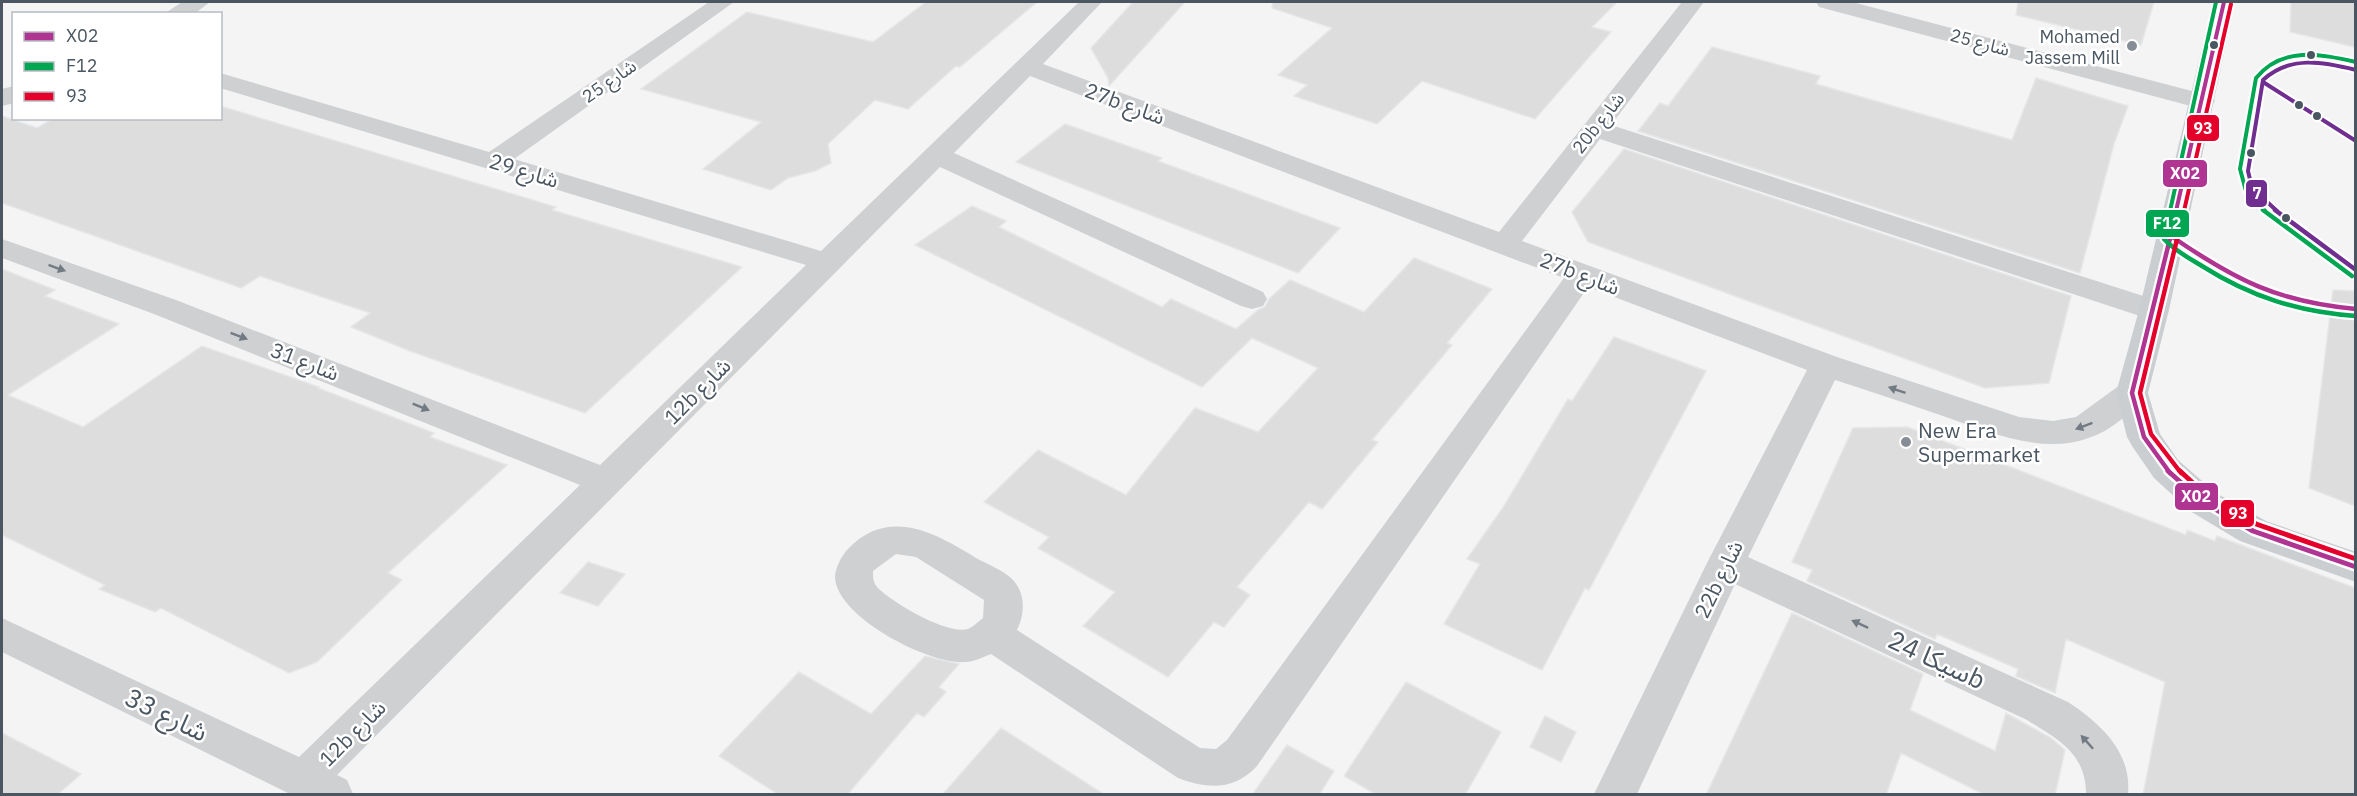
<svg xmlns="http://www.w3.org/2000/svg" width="2357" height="796" font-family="'IBM Plex Sans','Noto Sans Arabic',sans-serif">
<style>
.building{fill:#ddddde;stroke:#e5e6e7;stroke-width:1.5}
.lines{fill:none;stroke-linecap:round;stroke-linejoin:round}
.minor{fill:#ced0d2;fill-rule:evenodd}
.major{fill:#caced1;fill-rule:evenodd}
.bus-1-far2-casing{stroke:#fff;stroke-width:8}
.bus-1-far1-casing{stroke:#fff;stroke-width:9}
.bus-1-casing{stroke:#fff;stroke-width:10}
.bus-2-far1-casing{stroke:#fff;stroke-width:8}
.bus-2-casing{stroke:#fff;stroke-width:9}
.bus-3-far2-casing{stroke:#fff;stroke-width:8}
.bus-3-far1-casing{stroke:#fff;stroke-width:9}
.bus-3-casing{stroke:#fff;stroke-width:10}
.bus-4-far1-casing{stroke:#fff;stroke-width:8}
.bus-4-casing{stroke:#fff;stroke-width:9}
.bus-1-far2{stroke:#b03593;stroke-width:4}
.bus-1-far1{stroke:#b03593;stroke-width:4.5}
.bus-1{stroke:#b03593;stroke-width:5}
.bus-2-far1{stroke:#00a651;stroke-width:4}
.bus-2{stroke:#00a651;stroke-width:4.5}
.bus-3-far2{stroke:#e4002b;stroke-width:4}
.bus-3-far1{stroke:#e4002b;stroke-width:4.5}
.bus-3{stroke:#e4002b;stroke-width:5}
.bus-4-far1{stroke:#6f2e90;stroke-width:4}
.bus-4{stroke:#6f2e90;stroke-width:4.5}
.oneway{fill:#727b83}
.bus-dot{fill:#4a5661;stroke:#fff;stroke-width:2}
.poi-dot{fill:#868d94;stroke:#fff;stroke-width:2}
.labels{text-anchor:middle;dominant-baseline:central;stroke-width:5;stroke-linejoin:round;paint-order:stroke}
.far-poi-label{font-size:18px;fill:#4a5661;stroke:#fff;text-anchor:end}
.far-street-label{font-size:18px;fill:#4a5661;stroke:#fff}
.street-label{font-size:21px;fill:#4a5661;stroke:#fff}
.poi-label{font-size:21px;fill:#4a5661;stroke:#fff;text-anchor:start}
.near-street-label{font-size:26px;fill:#4a5661;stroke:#fff}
.line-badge{stroke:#fff;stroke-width:2}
.badge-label{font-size:16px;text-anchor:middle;font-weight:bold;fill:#fff}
</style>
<rect width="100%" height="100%" fill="#f4f4f4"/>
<path class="building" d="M926,2h111l-77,65 -4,-1 -48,43 -33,-9 -47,44 3,19 -16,8 -27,7 -17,12 -68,-21 58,-47 -120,-33 106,-77 126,30z
M1133,2h52l-76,84 -1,-8 -17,-30z
M1273,2h344l-25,25 19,5 -76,87 -113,-38 -45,43 -83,-28 13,-11 -29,-10 54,-47 -60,-20z
M2018,2h136l-13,43 -125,-30z
M2291,2h64v45l-65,-15z
M1712,47l108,29 -4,8 196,56 24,-62 92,28 -14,38 -34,129 -442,-142 22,-28 8,3z
M220,106l336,101 -4,3 190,57 -157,146 -175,-62 -59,-24 19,-14 -110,-37 -19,12 -239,-85v-87l35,12 17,-10h166z
M1065,124l97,34 -4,3 182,67 -42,45 -282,-111z
M1624,149l447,147 -22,87 -64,5 -397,-146 -16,-30z
M972,206l34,15 -7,6 163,80 9,-8 65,30 22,-19 7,-3 4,-8 21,-19 74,32 50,-54 78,31 -45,54 5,2 -80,95 6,2 -56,67 -13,-7 -72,85 13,8 -26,32 -10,-5 -46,55 -85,-51 32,-34 -77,-44 11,-11 -65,-35 54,-52 88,45 69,-87 63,24 60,-64 -66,-30 -50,49 -287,-142z
M2,269l53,21 -10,6 74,28 -111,71 75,32 119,-81 117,41 -1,1 116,45 -4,4 77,28 -119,108 14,7 -85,82 -28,11 -128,-65 -6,4 -56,-23 6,-4 -103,-50z
M2333,290l22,1v215l-46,-18z
M1614,337l92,34 -117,219 -4,-2 -43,82 -98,-46 36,-60 -13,-5 37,-53 64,-107 4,2z
M1907,427l279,108 1,-5 28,11 2,-5 138,52v207h-212l22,-113 -99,-43 -11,54 -39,-17 2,-7 -81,-35 -2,5 -128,-58 5,-11 -20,-8 61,-134z
M588,562l37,12 -27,32 -38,-13z
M1792,613l131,61 -13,36 85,41 11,-38 45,25 14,12 -10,45h-70l-84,-42 -15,42h-180z
M925,656l34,8 -20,23 7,5 -22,25 -7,-4 -70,82h-68l-60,-39 80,-84 72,42z
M1406,682l95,50 -36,63h-88l-33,-19z
M1545,716l31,16 -15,30 -31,-15z
M1001,728l104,67h-163z
M2,733l79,41 -24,21h-55z
M1287,745l47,26 -15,24h-67z"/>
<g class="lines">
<path class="minor" d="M182,2h28l-16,12h-30z
M709,2h25l-220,157 307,92 258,-249h23l-59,62 456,168 183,-230h22l-93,123 554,178 4,7 -4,7 -11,3 -11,-3 -543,-178 -78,102 315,116 182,60 34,4 23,-4 44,-32 12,-3 12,3 4,8c-6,11 -16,18 -26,26 -57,47 -121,17 -182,-4 -35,-12 -70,-24 -105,-35l-87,177 320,145c32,21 64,50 60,92h-42c0,-40 -27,-54 -59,-74l-292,-136 -98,210h-43l113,-231 100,-193 -219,-83 -331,479c-23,25 -50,23 -79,12l-187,-124c-8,3 -17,8 -26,8 -35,3 -129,-45 -130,-85 0,-9 7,-22 13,-28 41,-43 89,-15 128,9 11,6 27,12 36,21 14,14 13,35 5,51l183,118 16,1 11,-9 337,-462 -534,-202 -76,77 309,139 4,7 -4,7 -11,3 -11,-3 -301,-139 -603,608 10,5 6,14h-63l-288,-142v-34l297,139 281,-272 -426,-171 -152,-56v-19l174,61 424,165 206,-200 -586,-177v-15l269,79zM896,554l20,3 68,43 -1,18c-4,3 -10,9 -15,11 -21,6 -75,-26 -90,-41 -5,-5 -5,-10 -5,-17z
M1816,2h36l359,94 4,5 -4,5 -9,3 -383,-102z
M14,86v17l-12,3v-17z"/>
<path class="major" d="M2213,2h22l-66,308 -21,83 12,41 18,26 38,33 50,28 90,31v30l-116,-41 -50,-30 -36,-33 -22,-32 -5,-9 -11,-44 23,-83z"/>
<defs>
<path id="bus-1-far2" d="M2176,211l48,-209"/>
<path id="bus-1-far1" d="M2171,236c64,44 107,66 185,73
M2170,473l-26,-36 -12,-44 45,-183"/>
<path id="bus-1" d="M2168,471l35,31 50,29 103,36"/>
<path id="bus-2-far1" d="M2170,211l46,-209
M2265,211l-19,-20 -6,-22 16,-91c26,-32 64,-24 100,-16"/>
<path id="bus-2" d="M2170,210l-6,29c11,12 25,19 38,27 49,31 97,46 154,50
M2263,210l89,66"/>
<path id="bus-3-far2" d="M2184,211l47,-207"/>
<path id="bus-3-far1" d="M2181,473l-30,-39 -11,-41 44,-183"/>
<path id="bus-3" d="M2180,471l27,25 49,28 100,35"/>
<path id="bus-4-far1" d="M2263,82l93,59
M2277,211l-25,-23 -4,-17 15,-91c27,-25 60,-18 93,-10"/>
<path id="bus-4" d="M2275,210l81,60"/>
</defs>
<use href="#bus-1-far2" class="bus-1-far2-casing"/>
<use href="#bus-1-far1" class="bus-1-far1-casing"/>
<use href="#bus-1" class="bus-1-casing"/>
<use href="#bus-2-far1" class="bus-2-far1-casing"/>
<use href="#bus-2" class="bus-2-casing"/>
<use href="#bus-3-far2" class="bus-3-far2-casing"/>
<use href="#bus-3-far1" class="bus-3-far1-casing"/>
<use href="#bus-3" class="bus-3-casing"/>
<use href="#bus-4-far1" class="bus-4-far1-casing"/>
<use href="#bus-4" class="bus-4-casing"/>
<use href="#bus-1-far2" class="bus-1-far2"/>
<use href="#bus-1-far1" class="bus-1-far1"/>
<use href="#bus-1" class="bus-1"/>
<use href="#bus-2-far1" class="bus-2-far1"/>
<use href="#bus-2" class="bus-2"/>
<use href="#bus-3-far2" class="bus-3-far2"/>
<use href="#bus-3-far1" class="bus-3-far1"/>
<use href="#bus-3" class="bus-3"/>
<use href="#bus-4-far1" class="bus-4-far1"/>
<use href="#bus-4" class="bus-4"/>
</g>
<defs><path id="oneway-solid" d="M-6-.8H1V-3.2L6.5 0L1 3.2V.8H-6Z" transform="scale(1.5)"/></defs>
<g class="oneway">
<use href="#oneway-solid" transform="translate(57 268) rotate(20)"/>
<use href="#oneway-solid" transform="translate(239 336) rotate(21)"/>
<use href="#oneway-solid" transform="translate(1897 390) rotate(-161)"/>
<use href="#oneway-solid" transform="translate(421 407) rotate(22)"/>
<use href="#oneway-solid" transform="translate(2084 426) rotate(159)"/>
<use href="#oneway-solid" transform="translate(1860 624) rotate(-155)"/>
<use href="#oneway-solid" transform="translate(2087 742) rotate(-132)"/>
</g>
<g class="bus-dot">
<circle cx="2214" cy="45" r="5"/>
<circle cx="2311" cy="55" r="5"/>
<circle cx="2299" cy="105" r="5"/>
<circle cx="2317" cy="116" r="5"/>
<circle cx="2251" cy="153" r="5"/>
<circle cx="2286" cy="218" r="5"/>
</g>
<g class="poi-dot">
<circle cx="2132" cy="46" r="6"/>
<circle cx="1906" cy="442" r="6"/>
</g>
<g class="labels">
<g class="far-poi-label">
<text x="2120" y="36">Mohamed<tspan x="2120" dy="21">Jassem Mill</tspan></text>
</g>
<g class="far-street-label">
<text transform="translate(1980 42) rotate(15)">شارع 25</text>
<text transform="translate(609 81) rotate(-35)">شارع 25</text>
<text transform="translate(1598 123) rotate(-52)">20b شارع</text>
</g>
<g class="street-label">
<text transform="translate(1125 103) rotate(20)">27b شارع</text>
<text transform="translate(524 170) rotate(17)">شارع 29</text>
<text transform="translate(1580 273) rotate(21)">27b شارع</text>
<text transform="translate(305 361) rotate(21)">شارع 31</text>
<text transform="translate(697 391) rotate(-45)">12b شارع</text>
<text transform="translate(1718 579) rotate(-64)">22b شارع</text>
<text transform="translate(352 733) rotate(-45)">12b شارع</text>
</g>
<g class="poi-label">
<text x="1918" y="430">New Era<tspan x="1918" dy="24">Supermarket</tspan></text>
</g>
<g class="near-street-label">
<text transform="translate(1937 659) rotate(25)">سيكا 24b</text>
<text transform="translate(167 714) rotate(26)">شارع 33</text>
</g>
</g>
<g class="line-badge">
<rect x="2186" y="114" width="34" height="28" rx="6" fill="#e4002b"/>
<rect x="2162" y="159" width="46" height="29" rx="6" fill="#b03593"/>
<rect x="2245" y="179" width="23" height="29" rx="6" fill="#6f2e90"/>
<rect x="2145" y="209" width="45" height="29" rx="6" fill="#00a651"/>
<rect x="2174" y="482" width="45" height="29" rx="6" fill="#b03593"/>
<rect x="2220" y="499" width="35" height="29" rx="6" fill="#e4002b"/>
</g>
<g class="badge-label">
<text x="2203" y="134">93</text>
<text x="2185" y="179">X02</text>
<text x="2257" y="199">7</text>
<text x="2167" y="229">F12</text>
<text x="2196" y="502">X02</text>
<text x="2238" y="519">93</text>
</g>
<rect width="2357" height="796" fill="none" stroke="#4a5661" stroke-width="6"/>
<rect x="12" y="12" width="210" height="108" fill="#ffffff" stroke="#b7bbc0" stroke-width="1.5"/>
<rect x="24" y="32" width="30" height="9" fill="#b03593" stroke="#b7bbc0" stroke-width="1.5"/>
<text x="66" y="42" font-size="18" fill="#4a5661">X02</text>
<rect x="24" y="62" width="30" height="9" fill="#00a651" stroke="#b7bbc0" stroke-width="1.5"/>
<text x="66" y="72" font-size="18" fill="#4a5661">F12</text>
<rect x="24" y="92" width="30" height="9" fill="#e4002b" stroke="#b7bbc0" stroke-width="1.5"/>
<text x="66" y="102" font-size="18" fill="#4a5661">93</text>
</svg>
